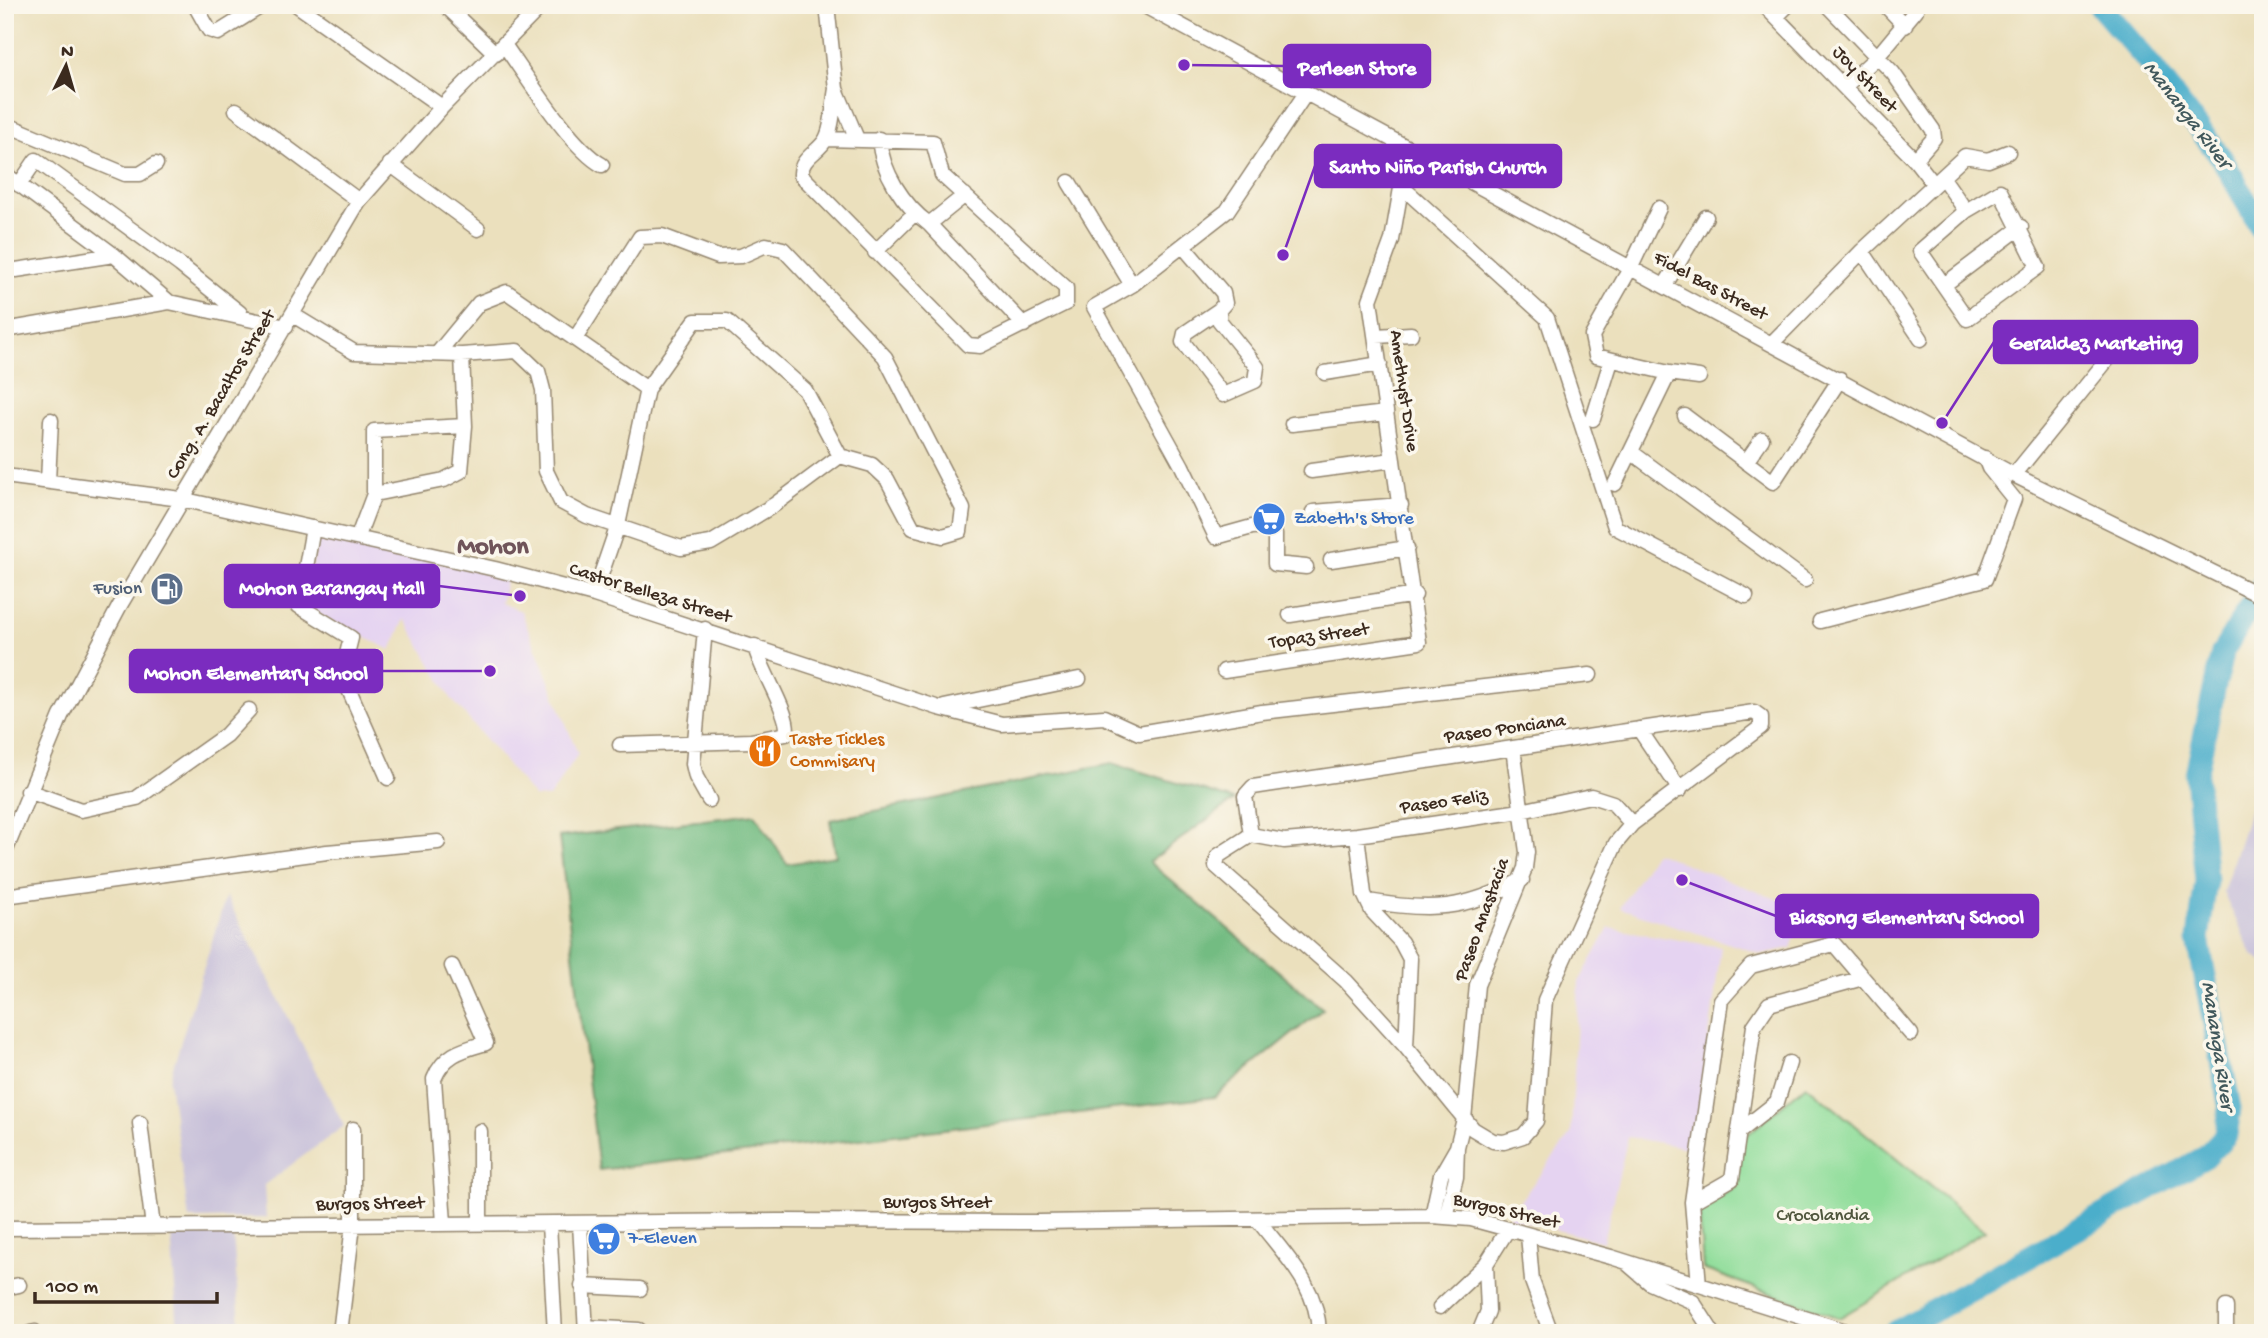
<svg xmlns="http://www.w3.org/2000/svg" width="2268" height="1338" font-family="'Gochi Hand',sans-serif">
<style>
.built{fill:#e5d3f1}
.industrial{fill:#c7c0d9}
.green{fill:#8fdd9a;stroke:#65845c;stroke-width:2}
.forest{fill:#73bc82;stroke:#577350;stroke-width:2}
.lines{fill:none;stroke-linecap:round;stroke-linejoin:round}
.river{stroke:#4caecb;stroke-width:23}
.minor-casing{stroke:#93856e;stroke-width:17}
.minor{stroke:#fff;stroke-width:14}
.labels{text-anchor:middle;dominant-baseline:central;stroke-width:7;stroke-linejoin:round;paint-order:stroke}
.street-label{font-size:19px;fill:#3b2a1e;stroke:#fbf7ec}
.shop-label{font-size:19px;fill:#366cbe;stroke:#fbf7ec;text-anchor:start}
.service-label{font-size:19px;fill:#4e5e75;stroke:#fbf7ec;text-anchor:end}
.food-label{font-size:19px;fill:#c56008;stroke:#fbf7ec;text-anchor:start}
.park-label{font-size:19px;fill:#50573d;stroke:#fbf7ec}
.water-label{font-size:21px;font-style:italic;fill:#41585b;stroke:#fbf7ec}
.district-label{font-size:26px;font-weight:bold;fill:#70545a;stroke:#fbf7ec}
.leader{fill:none;stroke:#7b2cbf;stroke-width:2.5}
.callout-dot{fill:#7b2cbf;stroke:#fbf7ec;stroke-width:2.5}
.callout{fill:#7b2cbf;stroke:#7b2cbf;stroke-width:2.5}
.callout-label{font-size:21px;text-anchor:middle;font-weight:bold;fill:#fff}
</style>
<rect width="100%" height="100%" fill="#fbf7ec"/>
<filter id="ink" filterUnits="userSpaceOnUse"><feTurbulence type="fractalNoise" baseFrequency=".0143" numOctaves="2"/><feDisplacementMap in="SourceGraphic" scale="14" xChannelSelector="R" yChannelSelector="G"/><feConvolveMatrix kernelMatrix="1 2 1 2 8 2 1 2 1" color-interpolation-filters="sRGB"/></filter>
<filter id="wash" filterUnits="userSpaceOnUse"><feTurbulence type="fractalNoise" baseFrequency=".00686" numOctaves="4" result="noise"/><feDisplacementMap in="SourceGraphic" scale="28" xChannelSelector="R" yChannelSelector="G"/><feGaussianBlur stdDeviation="1.57" result="paint"/><feColorMatrix in="noise" values="0 0 0 0 0 0 0 0 0 0 0 0 0 0 0 0 0 1.4 0 .05"/><feComposite in="paint" operator="in"/></filter>
<g filter="url(#wash)">
<rect width="100%" height="100%" fill="#ebe0bd"/>
<path class="built" d="M318,535l189,42 -6,26 20,8 57,143 -29,44 -15,-1 -83,-99 -46,-79 -14,31 -86,-42z
M1655,852l150,58 -14,38 -30,6 -141,-46z
M1609,928l112,19 -27,202 -66,-12 -25,105 -95,-25 63,-83 8,-152z"/>
<path class="industrial" d="M2263,804v158l-11,-8 -29,-62 27,-83z
M226,896l118,230 -80,59 2,33 -77,1 -20,-139z
M171,1234h62l7,91 -62,4z"/>
<path class="green" d="M1806,1085l179,146 -146,87 -136,-49 -4,-61 38,-21 4,-47z"/>
<path class="forest" d="M1112,763l122,37 -85,62 174,147 -109,88 -615,73 -40,-333 196,-23 32,50 49,-8 -6,-36z"/>
<g class="lines">
<path class="river" d="M2099,5l44,51 80,104 40,72
M1894,1333l311,-176 21,-22 4,-26 -32,-170 8,-58 -10,-106 26,-122 41,-68"/>
</g>
</g>
<g filter="url(#ink)">
<g class="lines">
<defs>
<path id="minor" d="M195,5l14,25 9,3 45,-28
M297,5l145,102
M445,5l51,49
M827,5l9,84 21,50
M1143,5l871,470 249,122
M1764,5l151,155 18,23
M1827,5l66,68 40,57 1,8 -19,22
M1885,5l20,21
M1776,17l12,-12
M505,46c22,31 66,102 97,119
M1844,87l33,-30 39,-47
M1306,93l-79,118 -95,74 -38,22 88,159 34,71 36,-10 17,-1 6,8v30l31,3
M236,110l123,91
M5,124l120,50h15l16,-10
M826,139l107,3 9,33 124,113v15l-86,43 -12,-1 -167,-170c-1,-17 18,-23 25,-36 7,-12 7,-35 10,-50
M879,139c3,33 24,66 50,85l95,101
M390,164l88,65
M5,174l109,81 55,47 117,25
M1943,178l23,33
M1069,182l63,103
M19,185l17,-25 144,105 60,48
M1400,185l147,133 68,209 131,69
M2000,191l38,76 -71,52 -47,-68 46,-40z
M929,224l36,-29
M1183,246l40,47 2,10 -6,7v10l38,47 -2,14 -32,14 -40,-53 2,-9 34,-23
M1862,251l59,88
M875,252l39,-38
M16,270l98,-15
M1665,285l41,-68
M1944,285l77,-58
M293,315l61,37 108,3 55,-4 21,20 5,19 3,81 15,31 26,14 94,32 30,-5 63,-38 66,-49
M5,330l164,-28
M1376,336l35,-2
M575,339l65,-102 22,-1 56,21 23,-1 25,-11 17,4 102,108 78,152 -3,22 -17,5 -30,-8 -26,-49 -15,-14 -32,-9 -35,-66 -78,-69h-32l-48,68 -29,136 -24,70
M1773,342l89,-91 103,-95 23,4 20,-8
M437,354l42,-51 28,-11 140,97
M1325,373l55,-9
M1669,373l30,4
M1685,416l88,66 67,-103
M1593,419l18,-58
M1292,424l94,-11
M1631,452l174,128
M1746,462l16,-23
M1311,471l82,-11
M2014,475l93,-115
M5,476l176,23 314,70 99,26 345,113 63,16 102,-7 35,16 123,-21 328,-37
M48,481l3,-61
M1615,484l54,-111 -73,-17 -4,-20 39,-69 28,-59
M374,494l70,-14 17,-9 4,-45 -3,-71
M1313,512l88,-7
M313,528l-14,78 52,32 -9,36 46,104
M360,531l14,-37v-63l91,-5
M1331,560l76,-12
M1290,615l125,-20
M1820,621l165,-42 29,-80 -25,-31 -4,-10
M705,629l-12,135 3,13 13,23
M1224,671l195,-29 -49,-342 22,-60 16,-92
M944,707l135,-28
M1754,712l7,5v10l-129,97 -16,19 -71,157 -9,121 -13,15 -19,6 -11,-1 -20,-12 -67,-82 -60,-66 -130,-115 2,-10 33,-21 -6,-39 8,-9z
M1639,729l41,61
M620,745l131,-4 35,-7c7,-16 -27,-66 -31,-88
M28,791l53,19 56,-12 89,-63 23,-25
M1251,835l33,6 73,-6 164,-24 70,-15 22,7 19,21
M1357,835l7,59 8,17 29,31 9,17 -4,88
M5,852l56,-136 58,-109 240,-406 83,-94 100,-102
M5,896l322,-44 111,-10
M1368,901c63,11 96,9 154,-21
M140,1123l13,104
M1739,1132l38,-30 12,-39
M1692,1202l40,-23 22,-153 15,-22 94,-26
M1432,1216l9,-41 15,-26
M1446,1217l10,-40 1,-30 7,-28 13,-134 48,-117 2,-16 -14,-104
M1258,1220c27,36 60,66 61,113
M444,1223l-10,-144c10,-25 28,-29 52,-36l-34,-77
M480,1223v-92
M580,1223l6,110
M549,1224l6,109
M5,1228l772,-7 262,1 393,-6 39,3 140,38 241,76
M1528,1235l4,46 19,52
M1628,1264l22,19 43,19 20,31
M1699,1285l-7,-83 29,-202 30,-34 83,-22 77,90
M582,1286l58,3
M5,1288l14,-3
M1440,1307l46,-43 22,-35
M585,1327l54,3
M30,1333l5,-1
M340,1333l13,-108v-96
M1479,1333l9,-22 -2,-47
M2226,1333v-26"/>
</defs>
<use href="#minor" class="minor-casing"/>
<use href="#minor" class="minor"/>
</g>
</g>
<defs>
<symbol id="supermarket-disc" viewBox="-11 -11 22 22"><circle r="9.5" fill="#3f7fe0" stroke="#fbf7ec"/><path d="M-6-5.5h2.5l.6 2H6L4.5 2H-2.5L-4.4-4H-6ZM-1.5 3.2a1.3 1.3 0 1 0 .1 0ZM3 3.2a1.3 1.3 0 1 0 .1 0Z" fill="#fff"/></symbol>
<symbol id="fuel-disc" viewBox="-11 -11 22 22"><circle r="9.5" fill="#5c6f8a" stroke="#fbf7ec"/><path d="M-5.5-6h7V0h2V4h1.3V-2.5L3-4.5l.8-.8L6-3V5H2.5V1h-1V6h-7ZM-4.2-4.7v3.2H.2V-4.7Z" fill="#fff"/></symbol>
<symbol id="restaurant-disc" viewBox="-11 -11 22 22"><circle r="9.5" fill="#e8710a" stroke="#fbf7ec"/><path d="M-5-6h1v4h1v-4h1v4h1v-4h1v5L-1.5 .5V6h-2V.5L-5-1ZM5-6V6H3V1.5H1.5Q1.5-4 5-6Z" fill="#fff"/></symbol>
</defs>
<g fill-rule="evenodd">
<use href="#supermarket-disc" x="1250" y="500" width="38" height="38"/>
<use href="#fuel-disc" x="148" y="570" width="38" height="38"/>
<use href="#restaurant-disc" x="746" y="732" width="38" height="38"/>
<use href="#supermarket-disc" x="585" y="1220" width="38" height="38"/>
</g>
<g class="labels">
<g class="street-label">
<text transform="translate(1864 80) rotate(46)">Joy Street</text>
<text transform="translate(1710 287) rotate(28)">Fidel Bas Street</text>
<text transform="translate(1403 391) rotate(82)">Amethyst Drive</text>
<text transform="translate(222 395) rotate(-59)">Cong. A. Bacaltos Street</text>
<text transform="translate(650 594) rotate(17)">Castor Belleza Street</text>
<text transform="translate(1319 637) rotate(-8)">Topaz Street</text>
<text transform="translate(1505 730) rotate(-8)">Paseo Ponciana</text>
<text transform="translate(1444 803) rotate(-8)">Paseo Feliz</text>
<text transform="translate(1483 920) rotate(-70)">Paseo Anastacia</text>
<text x="937" y="1203">Burgos Street</text>
<text transform="translate(370 1205) rotate(-1)">Burgos Street</text>
<text transform="translate(1506 1212) rotate(13)">Burgos Street</text>
</g>
<g class="shop-label">
<text x="1294" y="519">Zabeth's Store</text>
<text x="628" y="1239">7-Eleven</text>
</g>
<g class="service-label">
<text x="142" y="589">Fusion</text>
</g>
<g class="food-label">
<text x="790" y="740">Taste Tickles<tspan x="790" dy="22">Commisary</tspan></text>
</g>
<g class="park-label">
<text x="1823" y="1216">Crocolandia</text>
</g>
<g class="water-label">
<text transform="translate(2186 116) rotate(52)">Mananga River</text>
<text transform="translate(2216 1046) rotate(81)">Mananga River</text>
</g>
<g class="district-label">
<text x="493" y="548">Mohon</text>
</g>
</g>
<path class="leader" d="M1184 65L1284 66M1283 255L1315 166M1942 423L1994 342M520 596L439 586M490 671L382 671M1682 880L1776 916"/>
<g class="callout-dot">
<circle cx="1184" cy="65" r="7"/>
<circle cx="1283" cy="255" r="7"/>
<circle cx="1942" cy="423" r="7"/>
<circle cx="520" cy="596" r="7"/>
<circle cx="490" cy="671" r="7"/>
<circle cx="1682" cy="880" r="7"/>
</g>
<g class="callout">
<rect x="1284" y="45" width="146" height="42" rx="7"/>
<rect x="1315" y="145" width="246" height="42" rx="7"/>
<rect x="1994" y="321" width="203" height="42" rx="7"/>
<rect x="225" y="565" width="214" height="42" rx="7"/>
<rect x="130" y="650" width="252" height="42" rx="7"/>
<rect x="1776" y="895" width="262" height="42" rx="7"/>
</g>
<g class="callout-label">
<text x="1357" y="74">Perleen Store</text>
<text x="1438" y="173">Santo Niño Parish Church</text>
<text x="2096" y="349">Geraldez Marketing</text>
<text x="332" y="594">Mohon Barangay Hall</text>
<text x="256" y="679">Mohon Elementary School</text>
<text x="1907" y="923">Biasong Elementary School</text>
</g>
<rect width="2268" height="1338" fill="none" stroke="#fbf7ec" stroke-width="28"/>
<g transform="translate(66 66) rotate(5)" stroke="#fbf7ec" stroke-width="5" paint-order="stroke">
<path d="M0-5L12 26L0 18L-12 26Z" fill="#3b2a1e"/>
<text y="-10" font-size="19" font-weight="bold" text-anchor="middle" fill="#3b2a1e">N</text>
</g>
<path d="M35 1292v10h182v-10" fill="none" stroke="#3b2a1e" stroke-width="3.5"/>
<text x="46" y="1292" font-size="21" fill="#3b2a1e" stroke="#fbf7ec" stroke-width="5" paint-order="stroke">100 m</text>
</svg>
